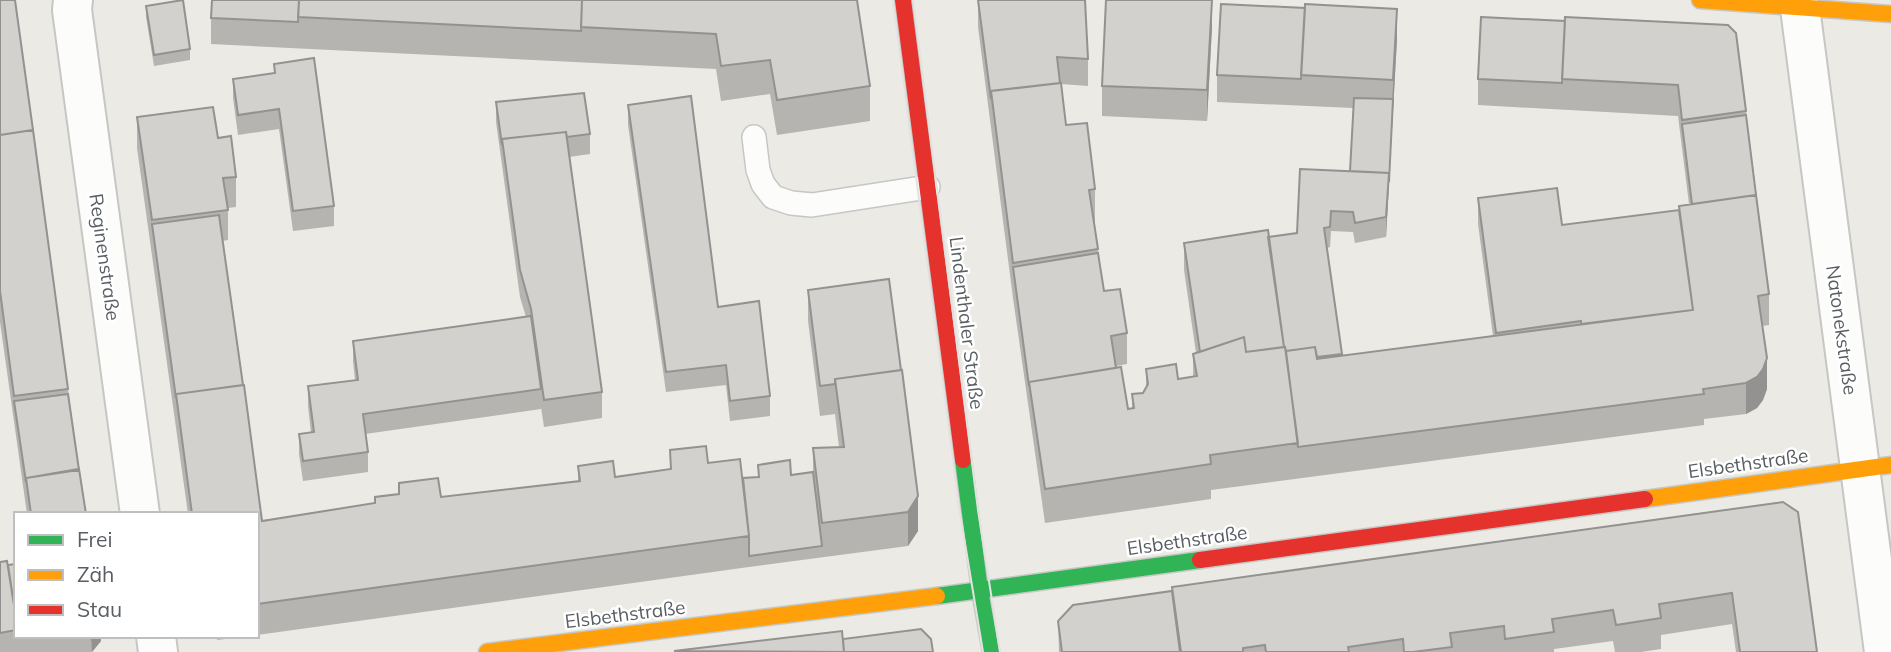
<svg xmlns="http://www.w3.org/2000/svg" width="1891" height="652" font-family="Mulish,sans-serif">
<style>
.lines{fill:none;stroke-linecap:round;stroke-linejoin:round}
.lane-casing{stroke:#c6c7c5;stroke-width:26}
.street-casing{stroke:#c6c7c5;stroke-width:42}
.fast-casing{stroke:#c6c8c6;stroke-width:19}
.slow-casing{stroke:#c6c8c6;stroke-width:19}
.jam-casing{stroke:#c6c8c6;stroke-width:19}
.lane{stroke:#fcfcfb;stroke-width:23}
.street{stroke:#fcfcfb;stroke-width:38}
.fast{stroke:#30b455;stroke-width:16}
.slow{stroke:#ff9f0a;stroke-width:16}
.jam{stroke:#e5322d;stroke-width:16}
.tram{stroke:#e2e2e1;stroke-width:2}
.wall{fill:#b5b4b1}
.shaded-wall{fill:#939290}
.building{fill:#d2d1ce;stroke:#939290;stroke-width:2}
.labels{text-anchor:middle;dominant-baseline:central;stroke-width:5;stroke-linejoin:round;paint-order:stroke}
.street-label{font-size:19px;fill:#595e63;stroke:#fff}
</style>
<rect width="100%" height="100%" fill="#ebeae4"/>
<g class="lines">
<defs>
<path id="lane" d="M754,137l4,33 5,14 10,13 18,6 21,2 116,-18"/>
<path id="street" d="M73,0l-1,10 68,504
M1800,8l84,644
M156,636l2,16"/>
<path id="fast" d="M963,460l17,130 11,62
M937,596l263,-36"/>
<path id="slow" d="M1700,0l191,14
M1645,499l246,-34
M487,652l450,-56"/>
<path id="jam" d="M903,0l60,460
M1200,560l445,-61"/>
</defs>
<use href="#lane" class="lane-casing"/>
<use href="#street" class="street-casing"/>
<use href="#fast" class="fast-casing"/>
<use href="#slow" class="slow-casing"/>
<use href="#jam" class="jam-casing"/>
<use href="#lane" class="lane"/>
<use href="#street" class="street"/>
<use href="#fast" class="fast"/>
<use href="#slow" class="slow"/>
<use href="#jam" class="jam"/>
<path class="tram" d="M893,0l67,513 23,139
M913,0l65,510 22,142"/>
</g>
<path class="wall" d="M0,0l68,389 11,81 7,44h-59l-27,-192z
M857,0l13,86v35l-93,14 -7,-41 -49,7 -5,-32 -505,-25v-26z
M978,0l110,59v27l-27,-2 5,41 29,64v35h-1l10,67 23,42v31l-11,2 12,43 4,-1v-14l11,-1 3,-5v-19l32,10 15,-2v-23l3,-1 -12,-83v-27l84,-6 29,-4 53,-62 3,-63 -136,-6v-27l180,-36 -11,198 -31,6 -2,-11 -22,-1 -1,16 -3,1 15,108 151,-20 -15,-112v-26l84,27 117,-15 10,-6 -11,-88 -200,-11v-26l87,-58 181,90 23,183v31l-7,1 5,63 -4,11 -6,8 -11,6 -42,5v6l-493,65v9l-166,24 -32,-225 -35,-271z
M146,6l44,43v11l-36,6 -8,-49z
M1212,27l-5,94 -105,-5v-30z
M274,64l60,142v20l-41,5 -14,-102 -41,6 -5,-37v-19l41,-6z
M496,102l94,32v20l-21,3 33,235v26l-58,9 -3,-20v2l-176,25 3,18v20l-65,9 -4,-27v-20l12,-1 -3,-27v-20l47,-6 -2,-19v-20l173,-24 -6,-20 -18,-132 -6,-43z
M628,105l90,202 52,89v20l-40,5 -4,-36 -60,7 -38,-267z
M137,117l81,21 18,39v30l-8,1v32l-6,1 40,280 113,-18v-6h66l137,-15v-16l37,11 55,-8v-19l38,13 34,15 16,-1v-12l33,10 22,-3v-24l26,-1 -4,-33 -15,2 -12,-95v-31l110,241 -10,15 -159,21 -492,68v-121h-69l-51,-366z
M1783,502l34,150h-81l-4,-28 -71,11v14l-20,3h-26l-2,-11 -59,8v3h-495l-1,-31 114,-30z
M0,562l8,3 8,-1v72h85v5l-9,11h-92z
M211,636h36l-29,4z"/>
<path class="shaded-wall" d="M1212,0v27l-5,94v-31z
M1397,9v30l-11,198v-20z
M1767,358v31l-4,11 -6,8 -11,6v-31z
M918,496v35l-10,15v-34z
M91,636h10v5l-9,11z"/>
<path class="building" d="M0,0h15l18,130 -33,5z
M183,0l7,49 -36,6 -8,-49z
M212,0h87l-1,22 -87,-4z
M299,0h283l-1,31 -283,-14z
M582,0h275l13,86 -93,14 -7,-40 -49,6 -5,-32 -135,-7z
M978,0h107l3,59 -31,-2 3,26 -69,8v8z
M1106,0h106l-5,90 -105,-4z
M1221,4l84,4 -4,71 -84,-4z
M1305,4l92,5 -4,71 -92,-5z
M1481,17l84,4 -3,62 -84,-4z
M1565,17l163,8 8,8 10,78 -64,9 -4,-35 -116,-6z
M314,58l20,148 -41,5 -14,-102 -41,6 -5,-36 42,-6 -1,-9z
M1061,83l5,42 21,-2 8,66 -6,1 9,59 -85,14 -22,-172z
M584,93l6,41 -23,3 -1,-5 -64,7v6l-6,-43z
M691,96l27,211 41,-6 11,95 -40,5 -4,-36 -60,7 -38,-267z
M1354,98l39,1 -4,83v-9l-39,-2z
M213,107l5,31 13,-2 5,41 -13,1 5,32 -76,10 -15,-103z
M1746,115l10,80 -64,9 -10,-80z
M33,130l35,259 -54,7 -14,-105v-156z
M566,132l36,260 -58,8 -13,-91 -11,-39 -18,-131z
M1300,169l89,4 -3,44 -31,6 -2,-11 -22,-1 -1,16 -6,1 18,126 -25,3 -2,-10 -29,4 -1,-4h-1l-16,-110 29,-4z
M1557,188l5,37 117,-15 14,100 -112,14v-3l-85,12 -18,-135z
M1756,195l13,99 -11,2 9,62 -4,11 -6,8 -11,6 -43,6 1,5 -406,53 -12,-96 29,-4 2,12 376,-49 -14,-104z
M219,215l24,170 -67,9v4l-24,-174z
M1268,230l16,117 -38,5 -2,-15 -44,15 -16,-109z
M1098,253l6,38 16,-2 7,44 -16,3 5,32 -87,14v4l-16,-119z
M889,279l12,91 -66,9v5l-15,2 -12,-96z
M531,316l10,73 -178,25 5,38 -65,9 -4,-27 15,-2 -6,-46 50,-6 -5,-39z
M1244,337l2,15 39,-5 13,96 -88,12 1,9 -166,25 -16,-107 92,-15 7,42 6,-1 -2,-14 11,-1 5,-9 -2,-15 30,-5 2,15 19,-3 -4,-22z
M902,370l16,126 -10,16 -86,11 -9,-75 31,-1 -9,-68z
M244,385l18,136 113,-18v-6l24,-3v-11l39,-5 3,19 139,-16 -2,-15 35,-5 2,16 56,-8 -1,-19 36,-4 2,17 32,-4 9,77 -492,68v-90h-65l-16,-120z
M68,394l11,76 -53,8v4l-12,-81z
M790,460l1,15 22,-3 9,74 -73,10v-20l-6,-58 16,-1 -1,-12z
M79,469l7,45h-55l-5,-36z
M1783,502l15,10 19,140h-77l-8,-59 -73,11 2,14 -45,7 -3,-15 -61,9 2,13 -49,7 -1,-13 -54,7 2,14 -39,5h-9l-1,-13 -55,8 1,5h-83l-1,-7 -22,3v4h-62l-9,-65z
M7,561l9,57v12l-16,3v-71z
M16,564v54l-8,-53z
M1172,591l8,61h-118l-4,-31 15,-16z
M921,629l10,10 2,13h-89l-1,-13z
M842,631l2,21 -170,-1z"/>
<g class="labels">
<g class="street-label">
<text transform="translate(105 257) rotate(82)">Reginenstraße</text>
<text transform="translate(967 323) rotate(83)">Lindenthaler Straße</text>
<text transform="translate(1842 330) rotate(82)">Natonekstraße</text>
<text transform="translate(1748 463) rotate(-8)">Elsbethstraße</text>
<text transform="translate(1187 540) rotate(-8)">Elsbethstraße</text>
<text transform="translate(625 614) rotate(-7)">Elsbethstraße</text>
</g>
</g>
<rect x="14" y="512" width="245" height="126" fill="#ffffff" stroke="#bdbfc1" stroke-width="2"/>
<rect x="28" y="535" width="35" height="10" fill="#30b455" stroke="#bdbfc1" stroke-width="2"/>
<text x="77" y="547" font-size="21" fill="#595e63">Frei</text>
<rect x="28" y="570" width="35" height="10" fill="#ff9f0a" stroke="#bdbfc1" stroke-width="2"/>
<text x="77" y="582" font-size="21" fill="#595e63">Zäh</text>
<rect x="28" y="605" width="35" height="10" fill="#e5322d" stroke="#bdbfc1" stroke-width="2"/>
<text x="77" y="617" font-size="21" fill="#595e63">Stau</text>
</svg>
